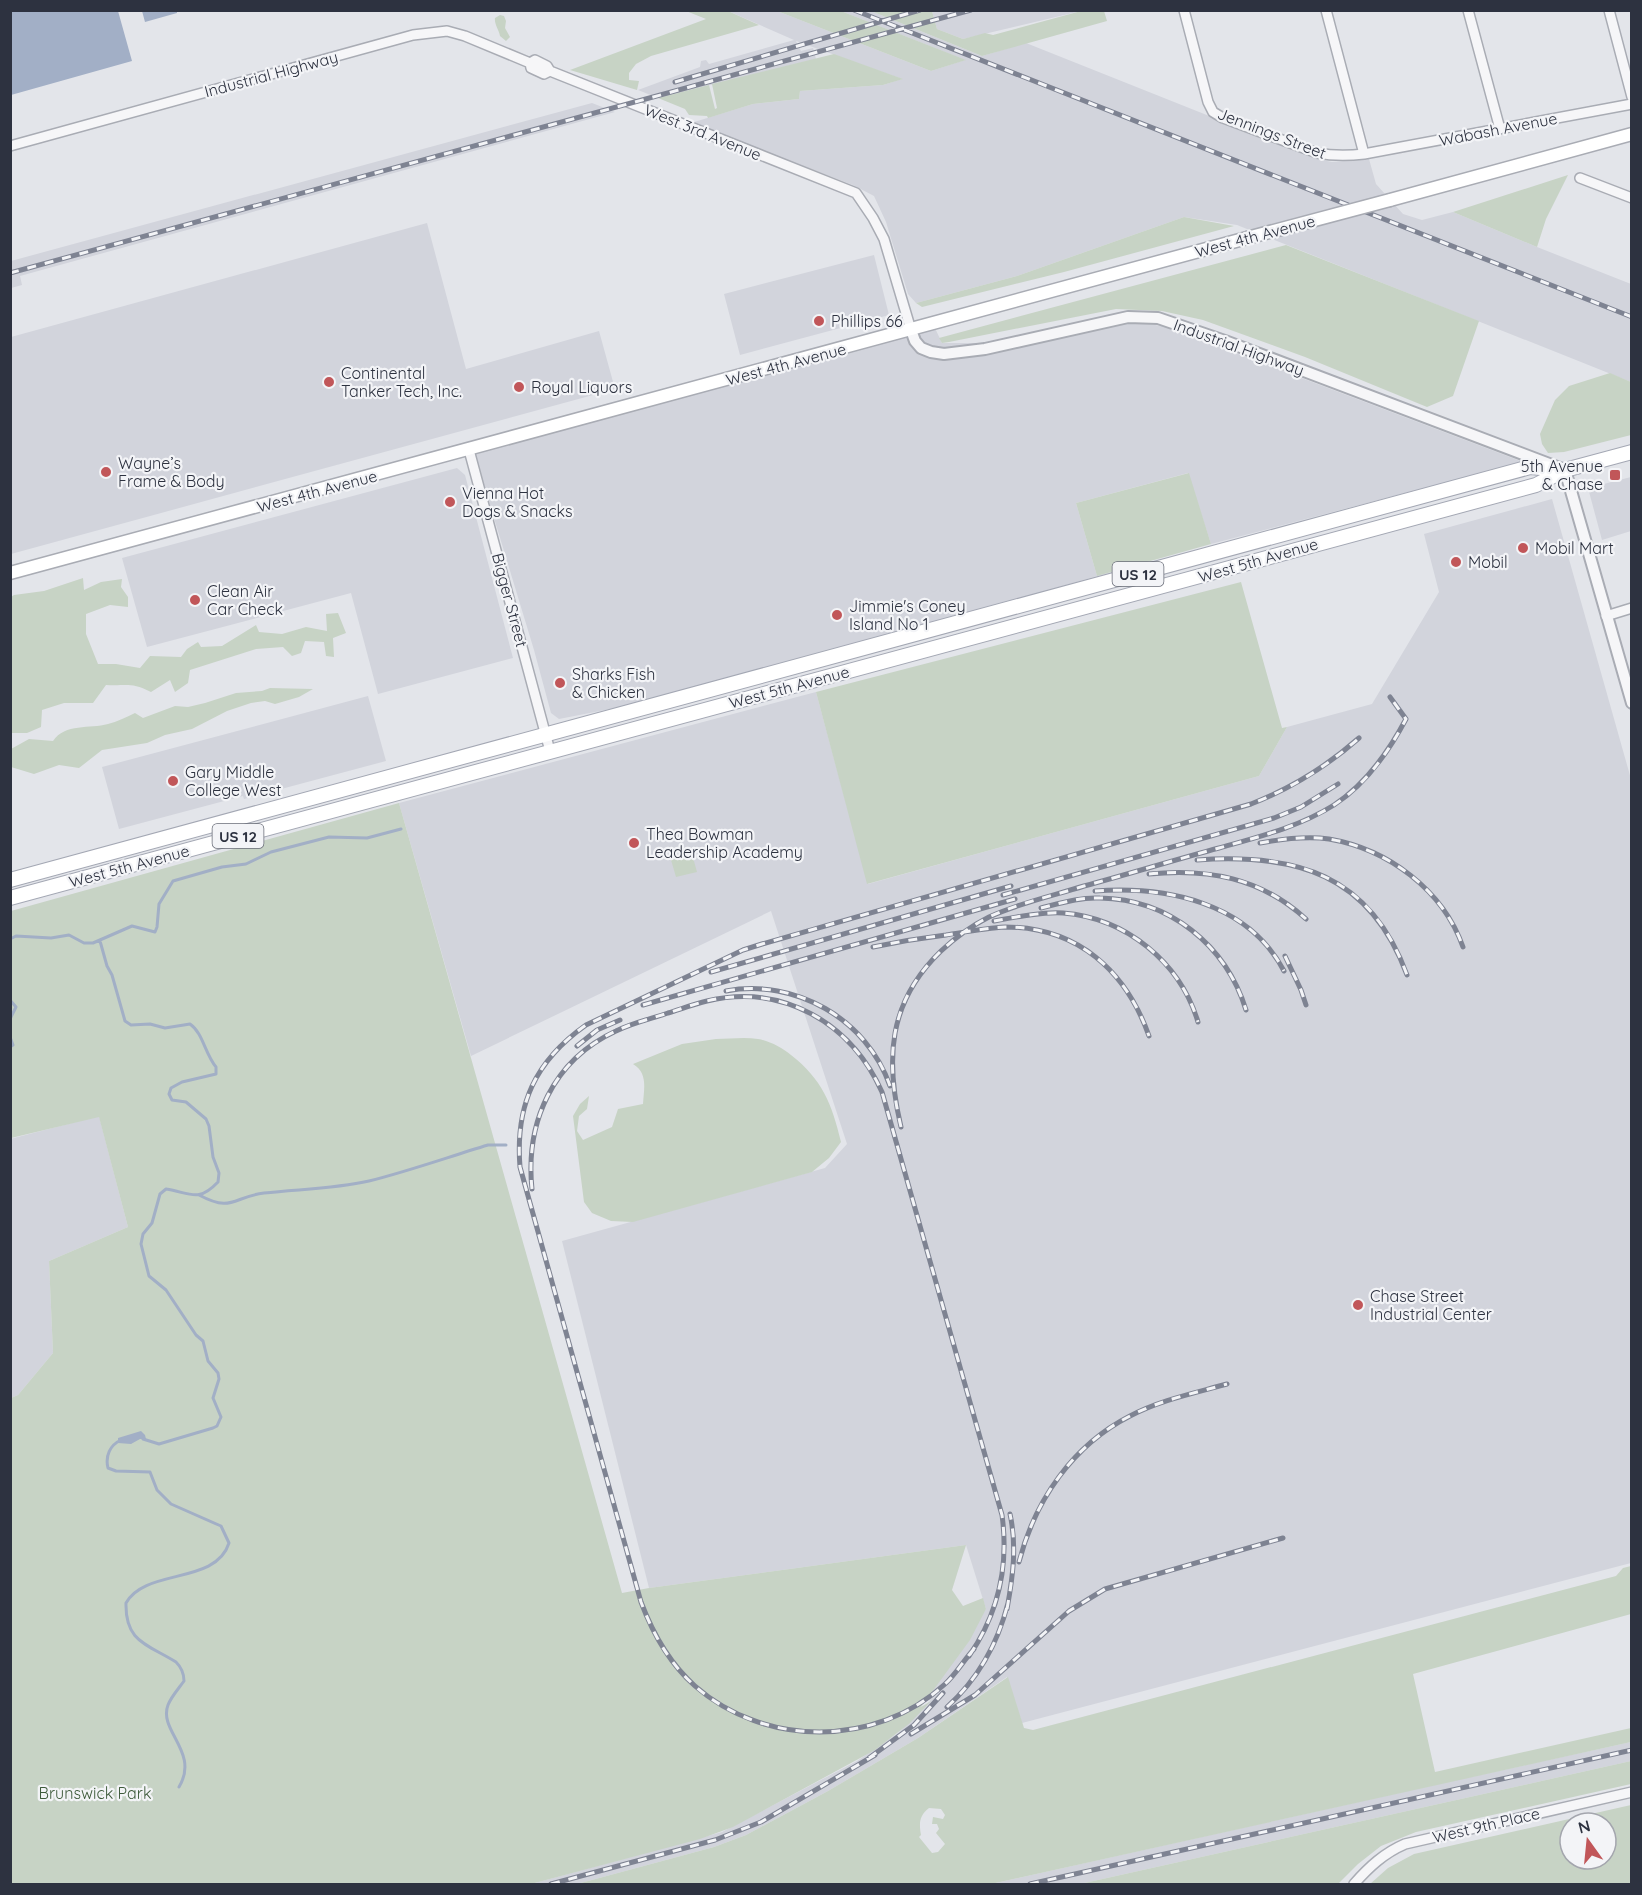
<svg xmlns="http://www.w3.org/2000/svg" width="1642" height="1895" font-family="Quicksand,sans-serif">
<style>
.built{fill:#d2d4dc}
.green{fill:#c7d3c5;fill-rule:evenodd}
.water{fill:#a2afc6}
.lines{fill:none;stroke-linecap:round;stroke-linejoin:round}
.stream{stroke:#a2afc6;stroke-width:3}
.minor-casing{stroke:#a9acb4;stroke-width:12}
.tertiary-casing{stroke:#a9acb4;stroke-width:14}
.secondary-casing{stroke:#a9acb4;stroke-width:15}
.primary-casing{stroke:#a4a8b4;stroke-width:16}
.minor{stroke:#f6f6f8;stroke-width:9}
.tertiary{stroke:#f6f6f8;stroke-width:10}
.secondary{stroke:#fff;stroke-width:12}
.primary{stroke:#fff;stroke-width:14}
.rail-casing{stroke:#7e8392;stroke-width:5}
.rail{stroke:#f3f4f7;stroke-width:3;stroke-dasharray:9;stroke-linecap:butt}
.secondary-bridge-casing{stroke:#a9acb4;stroke-width:15;stroke-linecap:butt}
.secondary-bridge{stroke:#fff;stroke-width:12}
.poi-dot{fill:#c15659;stroke:#f3f4f7;stroke-width:2}
.labels{text-anchor:middle;dominant-baseline:central;stroke-width:4.5;stroke-linejoin:round;paint-order:stroke}
.shield{fill:#f3f4f7;stroke:#686c77;stroke-width:1.5}
.shield-label{font-size:15px;font-weight:bold;fill:#2d3240}
.street-label{font-size:16px;fill:#2d3240;stroke:#f3f4f7}
.poi-label{font-size:16px;fill:#2d3240;stroke:#f3f4f7;text-anchor:start}
.park-label{font-size:16px;fill:#3e5b3b;stroke:#f3f4f7}
</style>
<rect width="100%" height="100%" fill="#e3e5ea"/>
<path class="built" d="M728,11h49l154,60 34,-11 -124,-49h30l111,45 44,-13 291,116 15,3 37,-3 7,25 27,30 19,6 31,-8 84,35 94,37v98l-394,-157 -53,-8 -167,59 -101,27 -8,-9 -22,-72 -12,-26 -21,-11 -162,-62 62,-19 46,-5 1,-8 83,-6 19,-6 -106,-38 5,10 12,-3 3,11 -158,39 -20,-8 62,-23 1,-6 5,-1 3,4 85,-24z
M932,11h149l-118,28 -26,-10z
M592,103l23,9 -595,164 2,9 -11,3v-27z
M427,223l39,146 133,-38 16,58 -604,165v-217z
M874,255l15,60 -149,40 -16,-61z
M1137,322l30,5 356,135 -312,82 -23,-71 -112,30 21,73 -210,61 -241,65 -87,17 -8,-6 -17,-63 -60,-198 460,-126 8,17h89z
M457,468l8,7 48,183 -135,36 -27,-101 -204,54 -25,-89z
M1631,477v54l-29,9 -14,-52z
M1552,499l79,280v784l-609,160 -15,-46 -89,61 -90,53 -82,44 -32,12 -137,37h-46l191,-52 135,-71 41,-28 32,-32 -5,-11 61,-81 -20,-64 -317,43 -87,-347 263,-73 22,-24 -76,-233 -300,145 -72,-253 417,-111 52,192 391,-108 28,-49 85,-23 67,-112 -15,-58z
M368,696l18,65 -142,38 -1,-3 -124,33 -17,-62z
M99,1116l29,111 -79,34 4,92 -35,42 -7,3 -1,-259z
M1631,1742v19l-551,123h-89l452,-101z"/>
<path class="green" d="M686,11h42l31,14 -108,31 -15,8 -7,9v7l10,1 -2,9 -67,-20 136,-51z
M777,11h64l125,49 -35,11z
M871,11h61l5,18 26,10 22,-6 8,2 88,-24 12,1 11,-1 3,10 -125,35z
M500,15l4,1 2,5 -1,7 5,9 -4,4 -6,-5c-1,-6 -6,-12 -5,-18z
M834,54l69,25 -20,6 -83,6 -1,8 -46,5 -45,14 -1,-2 -18,-1 -4,-6 -27,-11 51,-13 6,24 2,-1 -5,-24z
M1568,175l-22,44 -9,28 -84,-35z
M1184,217l50,9 -170,46 -142,35 -6,-4 101,-27z
M1286,245l193,76 -26,75 -26,11 -122,-50 -102,-37 -41,-9 -46,-2 -167,33 -7,1 -3,-5z
M1610,373l21,9v53l-67,17 -16,1 -6,-9 -2,-10 15,-34 14,-14z
M1189,473l22,71 -114,32 -21,-73z
M83,578l1,12 17,-8 21,-3 -1,8 7,10v10l-18,-2 -24,9v20l12,30h18l24,4 10,-12 31,1 6,-8 11,-7 3,5 21,-1 34,-21 3,7 23,2 24,-7 21,4 -1,-17 12,-1 8,20 -13,5 1,19 -8,-1 -2,-14 -19,-1 -4,12 -9,3 -9,-9 -27,2 -66,21 -2,13 -13,9 -5,-12 -19,12c-20,-10 -23,-6 -45,-7l-13,18h-29l-22,7 -1,17 -14,6h-16v-136l3,-2 30,-4z
M1241,582l41,146 5,-1 -28,49 -392,108 -51,-192z
M270,688l43,1 -14,8 -24,7 -10,-3 -14,2 -24,8 -35,18 -27,6 -18,8 -45,7 -23,18 -20,-3 -25,9 -23,-7v-18l18,-10 24,2c12,-18 37,-12 55,-17 9,-2 18,-7 27,-11l8,5 32,-12 13,1 17,-4 31,-10 26,-2z
M399,803l223,790 27,-5 317,-43 -14,45 11,16 20,-8 3,11 -16,31 -49,67 10,-6 -21,22 -35,27 -142,77 -33,12 -169,45h-520v-486l7,-3 35,-42 -4,-92 79,-34 -29,-110 -88,21v-227z
M692,854l5,18 -21,5 -5,-17z
M716,1039c13,0 28,-2 42,0 12,2 24,9 33,16 31,24 41,49 50,87l-12,16 -17,14 -179,50 -22,-1 -19,-8 -8,-11 -11,-86 7,-12 9,-8 -2,13 -8,7 -2,15 6,9 29,-13 6,-18 25,-5c1,-16 5,-31 -10,-40l49,-20z
M1631,1566v48l-218,60 22,98 196,-44v14l-640,142h-414l137,-37 32,-12 82,-44 90,-53 90,-61 16,51 9,2 583,-154 7,-8zM929,1808l12,1 4,6 -2,4 -10,-2 -1,7h5l2,5 -3,4 9,11 -7,8 -6,1 -13,-16 2,-2c-2,-12 -2,-19 8,-27z
M1631,1761v23l-215,48 -35,14 -23,18 -20,20h-258z
M1631,1805v79h-261l18,-16 26,-14zM1570,1823h36v36h-36z"/>
<path class="water" d="M11,10l107,1 14,50 -121,34z
M142,11h35v2l-32,9z
M141,1431l4,4 1,4h-6l-9,5 -13,-1v-5z"/>
<g class="lines">
<path class="stream" d="M10,939l6,-3 35,2 18,-3 15,8h9l39,-17 23,6 2,-5 2,-23 14,-23 49,-14 24,-3 25,-12 58,-15 38,1 34,-9
M100,941l7,25 5,9 13,46 6,4 19,-1 15,4 25,-4c13,9 15,30 26,43v7l-34,8 -11,6 -2,6 3,6 14,2 20,17 3,7 4,31 6,16 -1,9c-20,21 -27,11 -52,7l-6,5 -8,29 -9,11 -2,10 8,32 17,14 30,45 7,6 5,20 10,12 1,6 -6,19 8,19 -4,9 -4,2 -54,16 -16,-5
M10,1000l6,7 -6,12
M10,1037l3,8 -3,2
M199,1195c34,18 33,2 65,-2 35,-4 70,-4 105,-12 40,-10 79,-24 119,-36h18
M121,1440c-11,5 -16,16 -13,28l8,3 34,1 7,18 14,14 50,22 8,17c-13,42 -84,25 -103,60 -1,39 21,41 50,59 5,5 8,11 8,19 -5,7 -13,16 -16,24 -10,26 32,47 11,82"/>
<defs>
<path id="minor" d="M1184,10l24,92 5,10 10,6 94,35c16,3 30,3 47,1l268,-50
M1326,10l38,144
M1468,10l32,119
M1609,10l23,87
M530,63l5,-3 12,6 3,5 306,122 17,25 11,21 27,91
M10,146l403,-111 34,-4 18,5 65,27 1,5 13,6 6,-3
M1580,178l52,20
M469,450l81,301
M1606,616l26,-8
M1354,1884c15,-17 30,-31 51,-40l227,-52"/>
<path id="tertiary" d="M911,330l4,11 6,7 10,4 13,2 41,-5 143,-32 30,1 67,23 340,129 67,233"/>
<path id="secondary" d="M1390,200l242,-66
M10,573l1237,-335"/>
<path id="primary" d="M10,880l1520,-413 34,3
M10,898l1526,-413 29,-15 67,-18"/>
</defs>
<use href="#minor" class="minor-casing"/>
<use href="#tertiary" class="tertiary-casing"/>
<use href="#secondary" class="secondary-casing"/>
<use href="#primary" class="primary-casing"/>
<use href="#minor" class="minor"/>
<use href="#tertiary" class="tertiary"/>
<use href="#secondary" class="secondary"/>
<use href="#primary" class="primary"/>
<defs>
<path id="rail" d="M854,10l778,307
M675,82l245,-72
M10,273l961,-263
M1260,843c22,-4 46,-7 69,-4 59,10 114,51 134,108
M1197,860c99,-7 173,14 210,115
M1149,874c59,-6 112,4 157,45
M1095,891c71,-5 153,11 189,80
M1003,895l271,-77 27,-11 37,-23
M1041,908c20,-5 39,-11 59,-10 69,1 126,47 146,112
M994,921c22,-4 46,-9 69,-8 63,5 117,49 135,109
M873,947c24,-5 48,-9 73,-12 19,-3 40,-7 59,-8 73,0 121,44 144,109
M1285,956l16,34 5,15
M711,972l300,-86
M726,991c69,-13 141,28 164,95
M643,1005l372,-106
M577,1046l20,-16 23,-10
M901,1127c-16,-68 -13,-125 40,-176 15,-14 30,-25 48,-34 30,-14 63,-21 95,-31 45,-12 90,-26 135,-38 39,-11 80,-21 115,-43 32,-21 54,-52 72,-86l-16,-22
M532,1189c-7,-67 21,-129 84,-158 16,-8 34,-12 52,-18 13,-4 26,-9 39,-12 76,-18 144,22 175,91l120,423c7,51 -4,99 -33,141
M1019,1562c16,-62 54,-117 111,-146 30,-16 65,-23 97,-32
M1007,1609c6,-33 10,-63 3,-95
M974,1649c-10,11 -18,25 -29,35 -69,64 -181,63 -250,2 -26,-23 -42,-52 -54,-84l-121,-435c-5,-62 15,-106 66,-142l157,-75 19,-6 489,-140c41,-16 75,-37 108,-66
M947,1707c31,-28 51,-64 61,-104
M911,1734l64,-39 94,-84 36,-22 178,-51
M869,1758l45,-33 29,-32
M551,1884l164,-44 46,-18 114,-67
M1030,1884l602,-134"/>
</defs>
<use href="#rail" class="rail-casing"/>
<use href="#rail" class="rail"/>
<defs>
<path id="secondary-bridge" d="M1247,238l143,-38"/>
</defs>
<use href="#secondary-bridge" class="secondary-bridge-casing"/>
<use href="#secondary-bridge" class="secondary-bridge"/>
</g>
<g class="poi-dot">
<circle cx="819" cy="321" r="6"/>
<circle cx="329" cy="382" r="6"/>
<circle cx="519" cy="387" r="6"/>
<circle cx="106" cy="472" r="6"/>
<rect x="1609" y="469" width="12" height="12" rx="3"/>
<circle cx="450" cy="502" r="6"/>
<circle cx="1523" cy="548" r="6"/>
<circle cx="1456" cy="562" r="6"/>
<circle cx="195" cy="600" r="6"/>
<circle cx="837" cy="615" r="6"/>
<circle cx="560" cy="683" r="6"/>
<circle cx="173" cy="781" r="6"/>
<circle cx="634" cy="843" r="6"/>
<circle cx="1358" cy="1305" r="6"/>
</g>
<g class="labels">
<g class="shield">
<rect x="1112.5" y="562" width="51" height="24" rx="4.5"/>
<rect x="212.5" y="824" width="51" height="24" rx="4.5"/>
</g>
<g class="shield-label">
<text x="1138" y="574">US 12</text>
<text x="238" y="836">US 12</text>
</g>
<g class="street-label">
<text transform="translate(271 74) rotate(-15)">Industrial Highway</text>
<text transform="translate(1498 129) rotate(-11)">Wabash Avenue</text>
<text transform="translate(703 132) rotate(22)">West 3rd Avenue</text>
<text transform="translate(1272 133) rotate(21)">Jennings Street</text>
<text transform="translate(1255 236) rotate(-15)">West 4th Avenue</text>
<text transform="translate(1239 347) rotate(20)">Industrial Highway</text>
<text transform="translate(786 364) rotate(-15)">West 4th Avenue</text>
<text transform="translate(317 491) rotate(-15)">West 4th Avenue</text>
<text transform="translate(1258 560) rotate(-16)">West 5th Avenue</text>
<text transform="translate(510 600) rotate(75)">Bigger Street</text>
<text transform="translate(789 687) rotate(-15)">West 5th Avenue</text>
<text transform="translate(129 866) rotate(-15)">West 5th Avenue</text>
<text transform="translate(1486 1825) rotate(-13)">West 9th Place</text>
</g>
<g class="poi-label">
<text x="831" y="321">Phillips 66</text>
<text x="341" y="373">Continental<tspan x="341" dy="18">Tanker Tech, Inc.</tspan></text>
<text x="531" y="387">Royal Liquors</text>
<text x="118" y="463">Wayne’s<tspan x="118" dy="18">Frame &amp; Body</tspan></text>
<text x="1603" y="466" text-anchor="end">5th Avenue<tspan x="1603" dy="18">&amp; Chase</tspan></text>
<text x="462" y="493">Vienna Hot<tspan x="462" dy="18">Dogs &amp; Snacks</tspan></text>
<text x="1535" y="548">Mobil Mart</text>
<text x="1468" y="562">Mobil</text>
<text x="207" y="591">Clean Air<tspan x="207" dy="18">Car Check</tspan></text>
<text x="849" y="606">Jimmie's Coney<tspan x="849" dy="18">Island No 1</tspan></text>
<text x="572" y="674">Sharks Fish<tspan x="572" dy="18">&amp; Chicken</tspan></text>
<text x="185" y="772">Gary Middle<tspan x="185" dy="18">College West</tspan></text>
<text x="646" y="834">Thea Bowman<tspan x="646" dy="18">Leadership Academy</tspan></text>
<text x="1370" y="1296">Chase Street<tspan x="1370" dy="18">Industrial Center</tspan></text>
</g>
<g class="park-label">
<text x="95" y="1793">Brunswick Park</text>
</g>
</g>
<rect width="1642" height="1895" fill="none" stroke="#2d3240" stroke-width="24"/>
<g transform="translate(1588 1841) rotate(345)"><circle r="28" fill="#f3f4f7" stroke="#a4a6ae" stroke-width="1.5"/>
<path d="M0-4.5L10 22L0 15L-10 22Z" fill="#c15659"/>
<text y="-9" font-size="16" font-weight="bold" text-anchor="middle" fill="#2d3240">N</text>
</g>
</svg>
